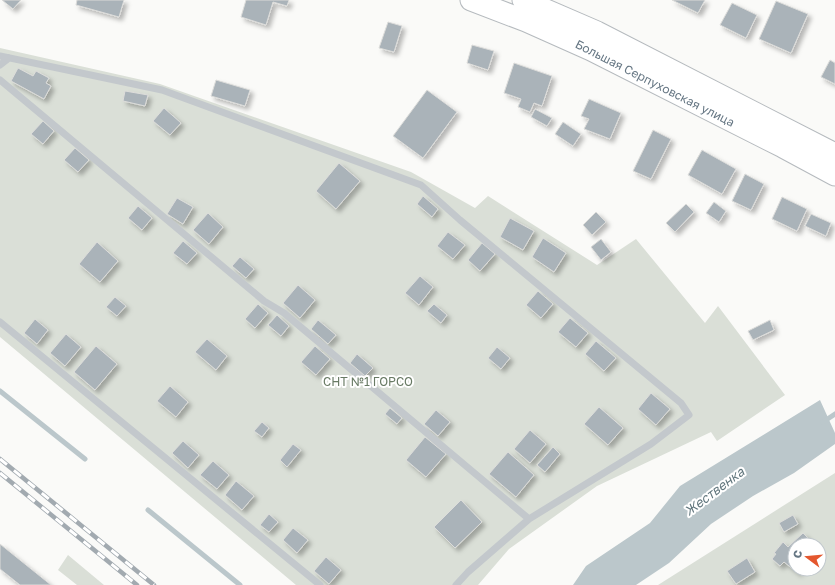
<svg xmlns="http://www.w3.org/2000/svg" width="835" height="585" font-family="'Golos Text',sans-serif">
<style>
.green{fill:#dadfd7;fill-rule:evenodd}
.water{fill:#bbc7cb}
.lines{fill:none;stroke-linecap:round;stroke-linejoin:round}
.stream{stroke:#bbc7cb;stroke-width:5}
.building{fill:#aab3b9;stroke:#dcdcda;filter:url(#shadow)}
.primary-casing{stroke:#b5babe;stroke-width:23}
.service{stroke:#c3c8cc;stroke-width:7}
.primary{stroke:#fff;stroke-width:21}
.rail-casing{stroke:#a2aab0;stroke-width:4.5}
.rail{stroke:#fff;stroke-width:3;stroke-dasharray:9;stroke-linecap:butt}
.labels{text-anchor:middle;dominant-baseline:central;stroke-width:4;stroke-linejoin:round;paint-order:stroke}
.street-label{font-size:12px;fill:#657683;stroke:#fff}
.park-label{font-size:12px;fill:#687a64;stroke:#fff}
.water-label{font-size:13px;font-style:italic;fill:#60757c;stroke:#fff}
</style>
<defs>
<filter id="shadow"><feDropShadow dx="3.5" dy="3.5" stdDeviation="2" flood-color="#0004"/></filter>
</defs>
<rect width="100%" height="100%" fill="#fafaf8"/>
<path class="green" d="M0,48l160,36 251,88 64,36 13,-12 109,69 39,-26 69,84 13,-17 67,89 -68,46 -6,-9 -114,54 -88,63 -31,36h-182l-296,-248z
M835,473v112h-177zM795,545h24v24h-24z
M68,555l36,30h-27l-19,-15z"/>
<path class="water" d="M820,400l15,33v11l-41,29 -41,23 -42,28 -42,39 -33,22h-63l13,-19 64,-43 30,-37z"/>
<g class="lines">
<path class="stream" d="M0,391l85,68
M823,422l12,-8
M148,510l92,75"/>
</g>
<path class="building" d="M2,0h19l-8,9z
M77,0h47l-5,17 -43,-12z
M246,0h43l-2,6 -14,-4 -7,23 -25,-8z
M672,0h33l-7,13z
M776,1l32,13 -17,39 -32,-14z
M732,3l25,12 -11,23 -26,-13z
M388,22l14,4 -8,26 -15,-4z
M472,45l22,6 -6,19 -21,-7z
M830,60l5,3v21l-14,-7z
M514,63l38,13 -10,30 -8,-3 -4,9 -12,-5 3,-8 -17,-6z
M18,68l15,8 3,-5 13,7 -3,5 5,3 -7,13 -33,-18z
M216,80l34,10 -5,16 -34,-10z
M427,90l30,22 -34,46 -30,-22z
M125,91l23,4 -3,11 -22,-5z
M589,99l32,14 -11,26 -26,-10 5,-10 -8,-3z
M164,108l17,15 -11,12 -17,-14z
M535,109l17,9 -5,8 -16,-9z
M43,121l11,10 -11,13 -12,-10z
M563,122l18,12 -8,12 -18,-12z
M653,130l18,9 -20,40 -18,-8z
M75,148l14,12 -11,12 -14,-12z
M702,150l34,19 -14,25 -34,-19z
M339,163l21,18 -24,28 -20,-18z
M745,174l19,10 -13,26 -19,-9z
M423,196l15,13 -6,8 -15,-13z
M782,197l25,12 -10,22 -25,-12z
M177,198l16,9 -10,17 -16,-10z
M714,202l12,9 -7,11 -13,-9z
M686,204l8,8 -19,20 -9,-9z
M138,206l14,12 -10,12 -14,-12z
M596,212l10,10 -14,13 -9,-10z
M208,213l15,14 -14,17 -16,-14z
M811,214l20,9 -5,13 -21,-10z
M510,218l24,13 -11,19 -23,-13z
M448,232l17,13 -12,14 -16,-13z
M543,238l23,15 -12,19 -22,-15z
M601,239l10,13 -10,8 -10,-13z
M183,241l14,12 -10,11 -14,-11z
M97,242l21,19 -18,21 -21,-18z
M482,243l13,11 -15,17 -12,-11z
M240,257l14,12 -8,9 -14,-12z
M420,276l13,11 -14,18 -14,-12z
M298,285l17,15 -15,18 -17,-15z
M538,291l15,13 -12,14 -15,-13z
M115,297l11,9 -9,10 -11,-9z
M258,304l10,9 -13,15 -10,-9z
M434,304l13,11 -6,8 -14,-12z
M277,315l12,11 -8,10 -13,-11z
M570,318l18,15 -12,14 -18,-15z
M35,319l13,11 -11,14 -13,-11z
M318,320l18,15 -8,9 -17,-15z
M770,320l4,10 -21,10 -5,-9z
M66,334l15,13 -16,19 -15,-13z
M207,339l20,17 -11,14 -21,-18z
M596,341l20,17 -12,13 -19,-17z
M96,346l21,18 -22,26 -21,-18z
M315,346l15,13 -14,16 -15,-13z
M497,347l13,11 -9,11 -13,-11z
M357,354l16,14 -8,8 -15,-13z
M170,386l18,16 -12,15 -19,-16z
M651,393l19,16 -14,16 -18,-16z
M599,407l24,21 -15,17 -24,-21z
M390,408l12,10 -5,6 -12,-10z
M436,410l14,12 -12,14 -14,-12z
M262,422l7,6 -7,9 -8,-6z
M530,430l16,14 -16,19 -16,-14z
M425,437l21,17 -20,23 -20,-17z
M183,441l16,14 -11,13 -16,-15z
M293,444l8,6 -14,17 -7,-7z
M553,447l7,7 -15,18 -8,-7z
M508,452l26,23 -18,22 -27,-23z
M213,461l16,14 -12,14 -17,-14z
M236,481l18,15 -12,14 -17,-15z
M461,500l21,22 -27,26 -21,-21z
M269,514l9,8 -9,10 -9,-7z
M793,515l5,9 -14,8 -5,-9z
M293,528l15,12 -11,13 -14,-13z
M803,533l12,12h-20v24h6l-3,4 -14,-11 -4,4 -8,-7 4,-5 -2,-1 9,-11 5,5z
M0,544l51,41h-31l-20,-16z
M326,557l15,13 -12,14 -15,-13z
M747,558l8,14 -19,12 -9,-13z"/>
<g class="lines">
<defs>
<path id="primary" d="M471,0l55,21 65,29 192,97 52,28
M523,0l74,32 238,122"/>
</defs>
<use href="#primary" class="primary-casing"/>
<path class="service" d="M0,56l162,34 259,95 39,35 221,183 8,12 -38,29 -122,75 -61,53 -12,13
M0,65l9,-7
M0,80l264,221 20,12 245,206
M0,322l320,263"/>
<use href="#primary" class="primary"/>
<defs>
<path id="rail" d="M0,459l154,126
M0,473l137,112"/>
</defs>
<use href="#rail" class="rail-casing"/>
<use href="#rail" class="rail"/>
</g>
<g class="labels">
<g class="street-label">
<text transform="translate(655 83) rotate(27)">Большая Серпуховская улица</text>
</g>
<g class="park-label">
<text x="368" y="381">СНТ №1 ГОРСО</text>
</g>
<g class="water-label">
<text transform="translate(714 491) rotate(-37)">Жественка</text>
</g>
</g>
<g transform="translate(807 557) rotate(286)"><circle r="19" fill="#ffffff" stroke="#c1c8cd"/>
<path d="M0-3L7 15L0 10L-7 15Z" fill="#e4572e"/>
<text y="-6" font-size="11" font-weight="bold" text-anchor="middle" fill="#657683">С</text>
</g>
</svg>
